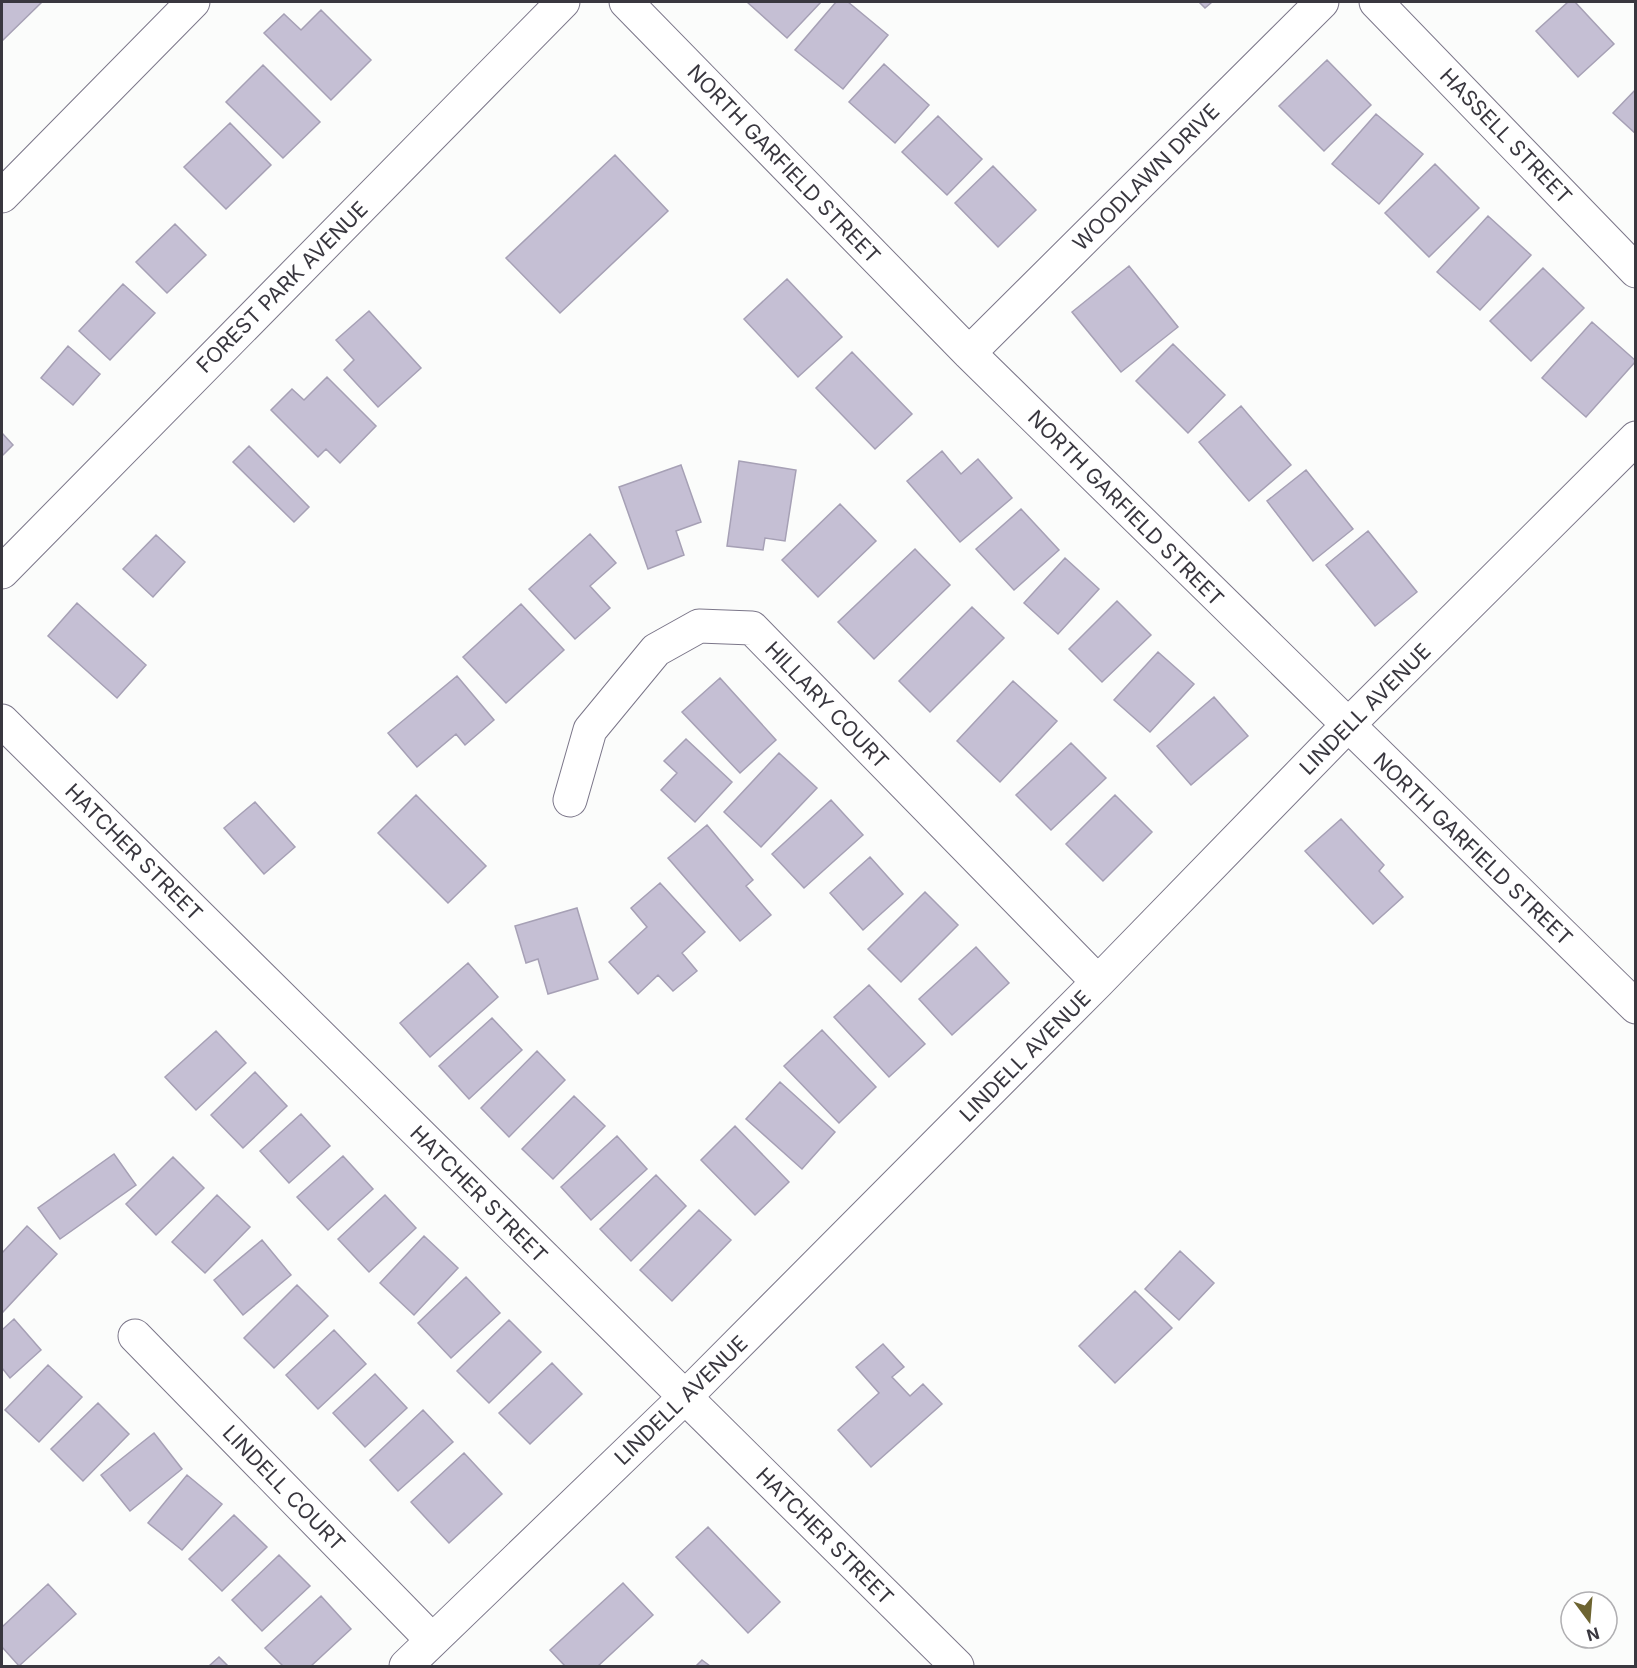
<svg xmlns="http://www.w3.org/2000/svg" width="1637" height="1668" font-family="Inter,sans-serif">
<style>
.building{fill:#c5bfd4;stroke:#a6a0b5;stroke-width:1.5}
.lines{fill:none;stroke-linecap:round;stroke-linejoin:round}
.minor-casing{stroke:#7b7689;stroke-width:35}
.minor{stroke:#fff;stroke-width:33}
.labels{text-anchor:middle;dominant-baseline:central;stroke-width:6;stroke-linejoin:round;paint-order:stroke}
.street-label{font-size:21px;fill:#39373f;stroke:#fff}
</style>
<rect width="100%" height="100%" fill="#fbfcfb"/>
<path class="building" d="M2,2h40l-40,39z
M747,2h74l-34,36z
M836,2h12l40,33 -45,54 -48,-39z
M1199,2h13l-7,6z
M1568,2h7l39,42 -36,33 -42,-46z
M321,10l50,50 -40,40 -67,-67 20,-19 17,16z
M1327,60l44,45 -47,46 -45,-45z
M884,64l45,41 -34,38 -46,-41z
M263,65l57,57 -37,36 -57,-56z
M1636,89v45l-23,-21z
M1376,114l47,40 -44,50 -47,-40z
M938,116l44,43 -35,36 -45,-43z
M230,123l41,42 -45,44 -42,-42z
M615,155l53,56 -108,102 -54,-55z
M1435,164l44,44 -50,49 -44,-44z
M993,166l43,44 -38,37 -43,-44z
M1488,216l43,39 -51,55 -43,-38z
M175,224l31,31 -39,38 -31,-31z
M1129,266l49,61 -57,45 -49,-60z
M1543,268l41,40 -53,53 -41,-40z
M787,279l55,58 -44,40 -54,-58z
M123,284l32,29 -45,47 -31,-29z
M369,311l52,57 -43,39 -34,-37 10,-10 -18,-20z
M1592,322l44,39 -50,56 -44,-39z
M1173,344l52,51 -37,38 -52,-52z
M68,346l32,28 -27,31 -32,-27z
M852,352l60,62 -37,35 -59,-61z
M327,377l49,49 -36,37 -14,-14 -8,8 -47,-47 21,-21 12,11z
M1241,406l50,59 -42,36 -50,-59z
M2,433l11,12 -11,11z
M249,446l60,61 -15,15 -61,-60z
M942,451l19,23 17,-15 34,39 -52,44 -53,-61z
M739,461l57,9 -11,71 -20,-3 -2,12 -36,-4z
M681,465l20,57 -25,9 8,24 -36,14 -29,-82z
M1306,470l47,59 -40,32 -46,-60z
M840,504l36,37 -58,56 -36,-37z
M1021,509l38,41 -45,40 -38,-41z
M1368,531l49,61 -42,34 -49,-61z
M590,534l26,29 -26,23 20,22 -35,31 -46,-50z
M156,535l29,27 -32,35 -30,-28z
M915,549l35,36 -76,74 -36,-37z
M1065,558l34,31 -41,45 -34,-31z
M1117,601l34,34 -49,47 -33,-33z
M77,603l69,62 -29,33 -69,-62z
M521,604l43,46 -58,53 -43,-46z
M972,607l32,31 -74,74 -31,-31z
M1158,652l36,32 -44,48 -36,-32z
M457,676l37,44 -29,25 -9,-11 -39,33 -29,-34z
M720,678l56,62 -36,33 -58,-61z
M1013,681l44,40 -57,61 -43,-41z
M1214,697l34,39 -57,49 -34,-39z
M686,739l46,43 -37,40 -34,-32 16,-17 -13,-12z
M1071,743l35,35 -55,52 -35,-35z
M779,753l38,35 -56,59 -37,-35z
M416,795l70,71 -38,37 -70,-70z
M1115,795l37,37 -49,49 -37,-37z
M831,800l32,35 -59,53 -32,-34z
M255,802l40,45 -31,27 -40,-46z
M1341,819l43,46 -5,6 24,26 -30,27 -68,-73z
M707,825l46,55 -7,6 25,29 -31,26 -72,-83z
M870,857l33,37 -40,36 -33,-37z
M660,883l45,49 -23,21 15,18 -24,20 -15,-16 -20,19 -29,-32 38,-35 -16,-19z
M925,892l33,33 -57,57 -33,-33z
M577,908l21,71 -50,15 -10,-35 -12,4 -11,-37z
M976,947l33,36 -57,52 -33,-36z
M468,963l30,34 -68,60 -30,-34z
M869,985l56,59 -36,33 -55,-60z
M492,1018l30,32 -53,49 -30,-33z
M822,1030l54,57 -37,36 -55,-57z
M216,1031l30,32 -50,47 -31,-33z
M537,1051l28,29 -56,57 -28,-29z
M255,1072l32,34 -44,42 -32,-33z
M780,1082l55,50 -33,37 -56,-50z
M574,1096l31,30 -52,53 -31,-30z
M301,1114l29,32 -41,37 -29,-32z
M735,1126l54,56 -34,33 -54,-55z
M617,1136l30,33 -56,51 -30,-33z
M114,1154l22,31 -76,54 -22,-31z
M343,1156l30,33 -45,41 -31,-33z
M173,1157l31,31 -48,47 -30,-31z
M656,1175l30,31 -55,55 -31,-32z
M217,1195l33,32 -45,46 -33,-31z
M385,1195l31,33 -47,44 -31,-33z
M699,1210l32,30 -59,61 -32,-31z
M27,1226l30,28 -55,59v-60z
M424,1236l34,32 -44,47 -34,-32z
M262,1240l29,35 -48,40 -29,-35z
M1180,1251l34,32 -35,37 -34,-31z
M466,1277l34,36 -49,45 -33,-35z
M297,1285l31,31 -54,52 -30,-30z
M1135,1291l37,37 -57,55 -36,-37z
M14,1319l27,31 -31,28 -8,-10v-38z
M509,1320l32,32 -52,51 -32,-32z
M334,1330l32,34 -48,45 -32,-34z
M883,1344l21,23 -12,10 18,19 13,-12 19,20 -71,63 -33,-37 41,-37 -23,-26z
M552,1363l30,31 -52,50 -31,-31z
M48,1365l34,32 -43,45 -34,-32z
M375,1374l32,34 -42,39 -32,-34z
M98,1403l31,31 -46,47 -32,-32z
M423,1410l30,32 -55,49 -28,-31z
M154,1433l28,36 -52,42 -29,-36z
M464,1453l38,41 -53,49 -38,-41z
M187,1475l35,29 -40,46 -34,-27z
M234,1515l33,32 -45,44 -33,-32z
M708,1527l72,75 -32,31 -72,-76z
M279,1555l31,31 -48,45 -30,-31z
M623,1583l30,32 -55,51h-33l-15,-16z
M48,1584l28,30 -57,52 -17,-19v-20z
M321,1596l30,33 -40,37h-28l-18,-18z
M219,1657l9,9h-19z
M702,1660l8,6h-14z"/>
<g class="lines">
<defs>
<path id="minor" d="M626,2l343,351 667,654
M1376,2l260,269
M2,196l191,-194
M969,353l353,-351
M2,572l561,-570
M2,721l955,945
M570,800l20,-70 66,-80 43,-24 53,2 346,354
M135,1336l297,304
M406,1666l279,-269 413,-415 249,-256 289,-288"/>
</defs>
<use href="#minor" class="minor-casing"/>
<use href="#minor" class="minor"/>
</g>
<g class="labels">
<g class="street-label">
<text transform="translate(1506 136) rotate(46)">HASSELL STREET</text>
<text transform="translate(784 164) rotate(46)">NORTH GARFIELD STREET</text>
<text transform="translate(1146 177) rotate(-45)">WOODLAWN DRIVE</text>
<text transform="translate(282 287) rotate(-45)">FOREST PARK AVENUE</text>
<text transform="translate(1126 508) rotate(45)">NORTH GARFIELD STREET</text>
<text transform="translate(827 705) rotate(46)">HILLARY COURT</text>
<text transform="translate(1365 709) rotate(-45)">LINDELL AVENUE</text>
<text transform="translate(1473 849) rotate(44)">NORTH GARFIELD STREET</text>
<text transform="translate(134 852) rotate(45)">HATCHER STREET</text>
<text transform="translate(1025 1056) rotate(-45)">LINDELL AVENUE</text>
<text transform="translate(479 1194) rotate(45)">HATCHER STREET</text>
<text transform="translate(681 1400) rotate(-44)">LINDELL AVENUE</text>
<text transform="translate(284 1488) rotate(46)">LINDELL COURT</text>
<text transform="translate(825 1536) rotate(45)">HATCHER STREET</text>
</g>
</g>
<rect width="1637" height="1668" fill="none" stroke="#39373f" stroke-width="6"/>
<g transform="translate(1589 1620) rotate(164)"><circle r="28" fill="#ffffff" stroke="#b0afb2" stroke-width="1.5"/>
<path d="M0-4.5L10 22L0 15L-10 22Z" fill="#6d6431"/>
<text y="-9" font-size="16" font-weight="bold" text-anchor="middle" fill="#39373f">N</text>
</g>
</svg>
